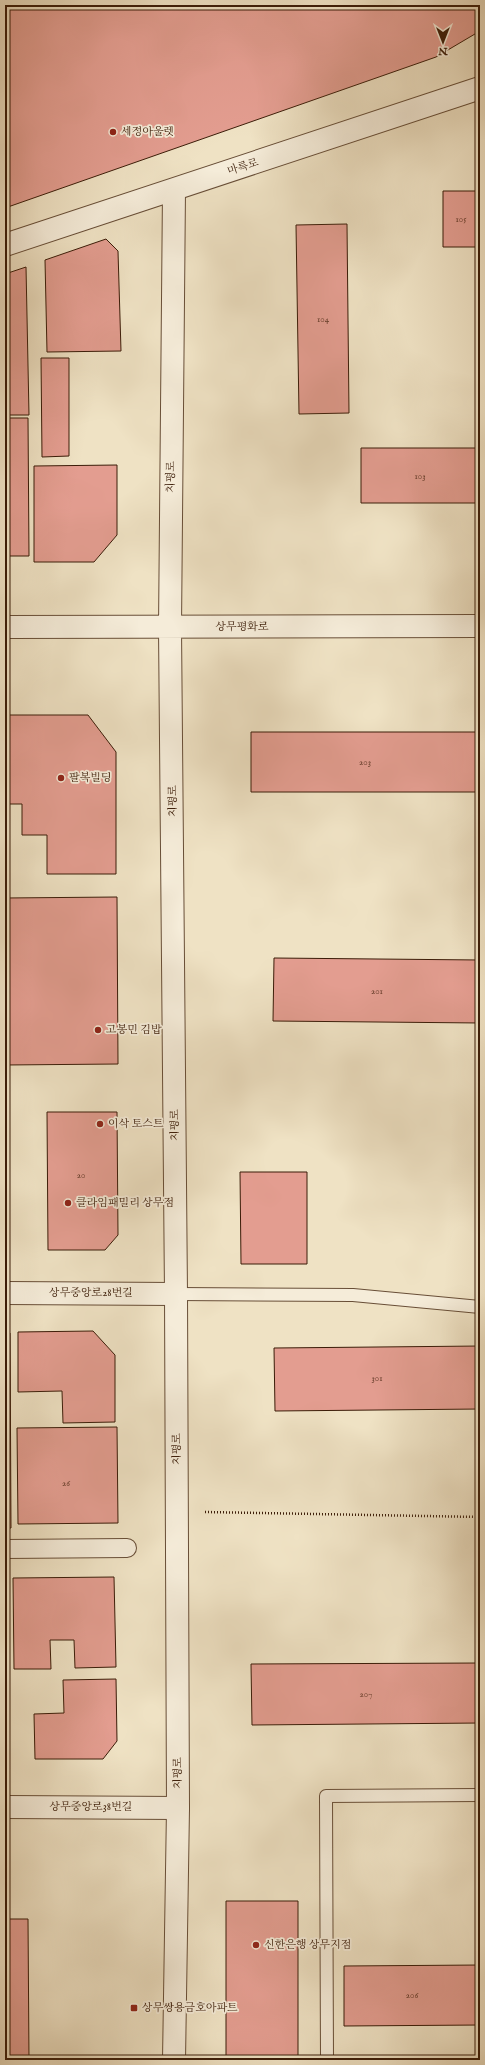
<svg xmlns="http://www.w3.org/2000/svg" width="485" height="2065" font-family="'IM FELL English','Noto Serif KR',serif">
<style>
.building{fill:#e39d90;stroke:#3b1c08}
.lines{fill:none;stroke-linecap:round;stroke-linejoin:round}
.service-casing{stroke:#684e37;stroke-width:14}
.pedestrian-casing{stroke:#684e37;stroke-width:20}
.minor-casing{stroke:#684e37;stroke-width:24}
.tertiary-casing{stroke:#684e37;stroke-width:24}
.path{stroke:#3b1c08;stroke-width:2.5;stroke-dasharray:1 2;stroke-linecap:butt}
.service{stroke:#f5ecd9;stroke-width:12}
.pedestrian{stroke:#f5ecd9;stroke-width:18}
.minor{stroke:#f5ecd9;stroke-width:22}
.tertiary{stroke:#f5ecd9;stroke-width:22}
.poi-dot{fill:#8f2418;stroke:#f5ecd9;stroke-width:1.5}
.labels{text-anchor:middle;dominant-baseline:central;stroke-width:3.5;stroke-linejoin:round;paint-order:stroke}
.number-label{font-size:9px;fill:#653c2a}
.poi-label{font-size:11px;fill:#3b1c08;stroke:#f5ecd9;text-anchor:start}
.street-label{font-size:11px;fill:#3b1c08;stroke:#f5ecd9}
</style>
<rect width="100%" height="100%" fill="#efe2c4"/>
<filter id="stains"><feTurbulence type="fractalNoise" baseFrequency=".005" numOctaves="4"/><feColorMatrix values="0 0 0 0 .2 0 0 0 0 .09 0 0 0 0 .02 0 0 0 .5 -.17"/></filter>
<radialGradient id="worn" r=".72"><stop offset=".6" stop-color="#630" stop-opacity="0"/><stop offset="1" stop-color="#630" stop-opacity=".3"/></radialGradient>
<path class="building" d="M5,5h475v26l-44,26 -431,151z
M443,191h37v56h-37z
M347,224l2,189 -50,1 -3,-189z
M106,239l12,12 3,100 -74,1 -2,-92z
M26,267l3,148h-24v-141z
M41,358h28v98l-27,1z
M5,418h23l1,138h-24z
M361,448h119v55h-119z
M117,465v70l-23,27h-60v-96z
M5,715h83l28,37v122h-69v-39h-25v-31h-17z
M251,732h229v60h-229z
M117,897l1,167 -113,1v-167z
M274,958l206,2v63l-207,-2z
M47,1112h70l1,123 -13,15h-57z
M240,1172h67v92h-66z
M93,1331l22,24v67l-52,1 -1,-32 -44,1v-60z
M5,1333h5l1,195h-6z
M480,1346v63l-205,2 -1,-63z
M117,1427l1,96 -100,1 -1,-96z
M5,1573h2l2,190h-4z
M114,1577l2,90 -41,1 -1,-28h-24l1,29h-37l-1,-91z
M480,1663v60l-228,2 -1,-61z
M116,1679l1,62 -14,18h-68l-1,-45 30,-1 -1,-33z
M226,1901h72v159h-72z
M5,1919h23l1,141h-24z
M480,1965v60l-136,1v-60z"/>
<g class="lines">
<defs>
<path id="service" d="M176,1294l177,1 127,12
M327,2060l-1,-264 154,-1"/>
<path id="pedestrian" d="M5,1549l122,-1"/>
<path id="minor" d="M5,245l475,-157
M5,1293l171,1
M5,1807l173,1"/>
<path id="tertiary" d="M174,190l-4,438 6,666 2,514 -4,252
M5,627l475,-1"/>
</defs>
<use href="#service" class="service-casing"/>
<use href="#pedestrian" class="pedestrian-casing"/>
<use href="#minor" class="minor-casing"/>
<use href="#tertiary" class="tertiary-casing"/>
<path class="path" d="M205,1512l275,5"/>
<use href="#service" class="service"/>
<use href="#pedestrian" class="pedestrian"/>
<use href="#minor" class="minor"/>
<use href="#tertiary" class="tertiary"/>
</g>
<g class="poi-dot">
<circle cx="113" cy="132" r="4"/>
<circle cx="61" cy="778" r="4"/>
<circle cx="98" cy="1030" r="4"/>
<circle cx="100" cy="1124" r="4"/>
<circle cx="68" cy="1203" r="4"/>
<circle cx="256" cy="1945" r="4"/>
<rect x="130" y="2004" width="8" height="8" rx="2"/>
</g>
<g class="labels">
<g class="number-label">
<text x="461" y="219">105</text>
<text x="323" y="319">104</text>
<text x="420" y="476">103</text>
<text x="365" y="762">203</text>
<text x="377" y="991">201</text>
<text x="81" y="1175">20</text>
<text x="377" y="1378">301</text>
<text x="66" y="1483">26</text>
<text x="366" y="1694">207</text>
<text x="412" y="1995">206</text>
</g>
<g class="poi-label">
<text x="121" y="132">세정아울렛</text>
<text x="69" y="778">팔복빌딩</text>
<text x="106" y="1030">고봉민 김밥</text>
<text x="108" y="1124">이삭 토스트</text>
<text x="76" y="1203">클라임패밀리 상무점</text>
<text x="264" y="1945">신한은행 상무지점</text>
<text x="142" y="2008">상무쌍용금호아파트</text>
</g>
<g class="street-label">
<text transform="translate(243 167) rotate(-18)">마륵로</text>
<text transform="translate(171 477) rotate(-89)">치평로</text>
<text x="242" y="627">상무평화로</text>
<text transform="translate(173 801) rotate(-90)">치평로</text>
<text transform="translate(175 1125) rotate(-90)">치평로</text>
<text x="91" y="1293">상무중앙로28번길</text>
<text transform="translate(177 1449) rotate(-90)">치평로</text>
<text transform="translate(178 1773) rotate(-90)">치평로</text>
<text x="91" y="1807">상무중앙로38번길</text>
</g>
</g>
<rect width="485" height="2065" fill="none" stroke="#efe2c4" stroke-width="20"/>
<rect x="6" y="6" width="473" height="2053" fill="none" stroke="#3b1c08" stroke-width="2"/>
<rect x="10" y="10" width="465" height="2045" fill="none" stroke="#3b1c08"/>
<g transform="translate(443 42) rotate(180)" stroke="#f5ecd9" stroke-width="3" paint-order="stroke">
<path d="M0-3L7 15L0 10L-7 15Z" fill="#3b1c08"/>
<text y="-6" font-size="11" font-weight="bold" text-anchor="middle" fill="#3b1c08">N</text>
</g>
<rect width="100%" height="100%" filter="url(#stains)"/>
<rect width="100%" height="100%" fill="url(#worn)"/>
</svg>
